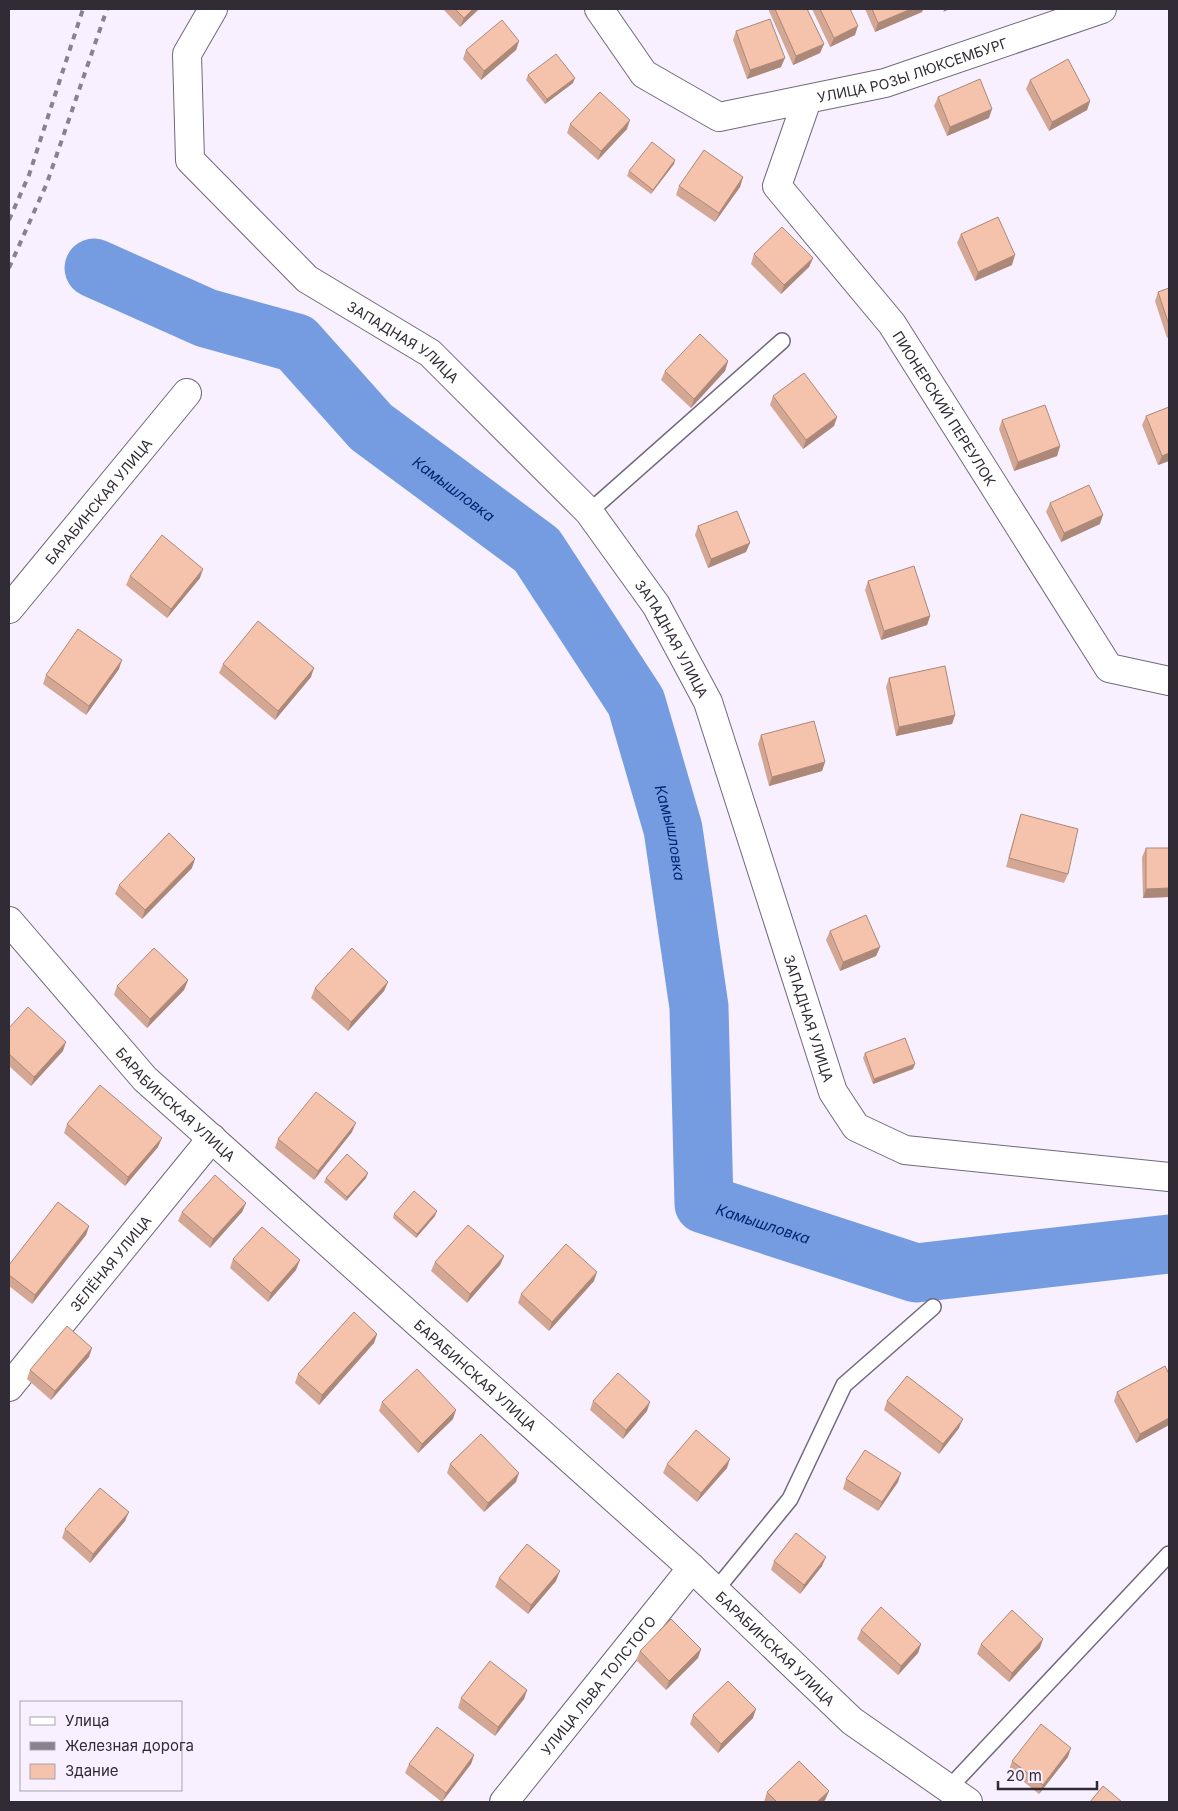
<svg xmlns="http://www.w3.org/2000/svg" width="1178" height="1811" font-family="Inter,sans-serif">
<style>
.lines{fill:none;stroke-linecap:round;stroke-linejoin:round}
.river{stroke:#759ce0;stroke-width:59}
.service-casing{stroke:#72687b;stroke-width:18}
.minor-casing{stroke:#72687b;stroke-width:30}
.service{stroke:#fff;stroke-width:15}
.minor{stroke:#fff;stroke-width:28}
.rail{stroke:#88828d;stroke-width:4;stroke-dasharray:6 6;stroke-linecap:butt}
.wall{fill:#d3a794}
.shaded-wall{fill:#ac8878}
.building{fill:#f5c2ac;stroke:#ac8878}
.labels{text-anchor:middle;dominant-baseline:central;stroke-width:4.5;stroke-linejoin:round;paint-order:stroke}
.street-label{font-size:14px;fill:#302b34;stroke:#f8f0fe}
.water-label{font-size:15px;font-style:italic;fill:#002673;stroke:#f8f0fe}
</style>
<rect width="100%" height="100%" fill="#f8f0fe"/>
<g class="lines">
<path class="river" id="s1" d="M94,268l112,50 90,25 75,84 166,123 99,152 37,127 26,178 5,197 212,69 253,-29"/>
<defs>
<path id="service" d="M589,512l193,-171
M715,1591l75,-92 54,-114 89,-78
M948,1789l221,-235"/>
<g id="minor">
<path id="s2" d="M213,9l-26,45 3,106 117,119 123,74 159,159 67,93 52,97 125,390 23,35 49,23 264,27"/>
<path id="s3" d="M599,9l45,65 75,43 166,-34 217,-74"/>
<path id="s4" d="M807,100l-30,86 115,138 217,344 60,13"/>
<path id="s5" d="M9,609l178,-216"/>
<path id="s6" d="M9,921l136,158 547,489 160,153 116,81"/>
<path id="s7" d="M9,1387l203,-249"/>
<path id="s8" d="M504,1802l188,-234"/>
</g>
</defs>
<use href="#service" class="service-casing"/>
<use href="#minor" class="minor-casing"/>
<use href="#service" class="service"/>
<use href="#minor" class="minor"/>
<path class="rail" d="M9,220l20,-45 54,-166
M9,268l38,-85 60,-174"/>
</g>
<path class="wall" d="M443,9h36l-19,18z
M769,9h38l17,35 -4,9 -27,12 -24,-54z
M812,9h38l5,26 -25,12z
M865,9h58l-1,3 -47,20z
M736,31l45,36 -34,12 -14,-39z
M519,41l-3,9 -35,30 -18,-21 3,-9z
M528,75l45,8 -28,21 -19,-24z
M1030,80l60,21 -3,9 -38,21 -23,-42z
M938,97l51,21 -42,18 -13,-30z
M570,124l57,5 -29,31 -31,-27z
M674,164l-23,30 -24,-18 2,-5z
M743,177l-3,10 -25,35 -39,-27 3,-9z
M961,234l51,31 -37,16 -18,-38z
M754,254l59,4 -4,9 -28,27 -30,-30z
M1169,288v49l-2,1 -12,-37 3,-9z
M728,361l-3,10 -34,37 -30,-28 4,-9z
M773,396l64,21 -3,9 -31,23 -33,-44z
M1169,407v54l-11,4 -16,-40 4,-9z
M1002,420l58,26 -3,10 -43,15 -15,-42z
M1050,503l50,21 -39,18 -15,-30z
M698,526l48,26 -38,16 -13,-33z
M130,576l70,2 -33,40 -41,-33z
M868,581l62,35 -3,9 -46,15 -16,-50z
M223,664l88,13 -36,43 -56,-47z
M119,669l-33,46 -43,-31 3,-9z
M889,678l66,37 -3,9 -56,12 -10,-49z
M761,735l64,27 -3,9 -53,15 -11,-42z
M1021,814l47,60 -4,9 -58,-16 12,-44z
M1146,848h23v49l-26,1 -1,-41z
M192,868l-50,51 -27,-25 4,-9z
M830,931l50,16 -4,9 -36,15 -14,-31z
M188,980l-4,10 -37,38 -33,-33 3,-9z
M388,982l-4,9 -36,40 -37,-33 4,-10z
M9,1028l54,23 -32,35 -22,-20z
M865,1053l48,16 -40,15 -10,-26z
M67,1124l91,23 -33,39 -61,-53z
M352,1132l-38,48 -39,-32 3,-9z
M326,1178h40l-20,23 -22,-19z
M246,1203l-4,9 -32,36 -32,-27 4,-9z
M394,1214l41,2 -19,22 -23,-20z
M89,1226l-3,9 -54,69 -23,-18v-21z
M504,1256l-4,9 -33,38 -36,-32 4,-9z
M233,1259l63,11 -28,32 -38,-34z
M594,1281l-45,50 -31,-28 3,-9z
M377,1334l-3,9 -55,62 -24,-22 3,-9z
M89,1357l-38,43 -24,-21 3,-9z
M1169,1374v51l-33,18 -22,-42 3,-9z
M593,1401l54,10 -24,28 -33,-29z
M887,1401l72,27 -20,26 -55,-44z
M382,1402l71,17 -35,34 -39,-42z
M450,1464l66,18 -32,30 -37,-39z
M667,1464l60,4 -30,34 -34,-29z
M846,1479l52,3 -20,29 -35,-22z
M125,1521l-35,42 -28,-25 3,-9z
M774,1561l48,5 -22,28 -29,-24z
M499,1578l57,3 -28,33 -33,-27z
M861,1630l60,14 -3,9 -20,22 -41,-36z
M981,1644l59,4 -31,34 -32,-28z
M701,1649l-3,9 -32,32 -30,-30 4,-9z
M527,1690l-3,9 -29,37 -37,-28 3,-10z
M693,1715l60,3 -35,35 -28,-29z
M474,1755l-3,9 -29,38 -37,-29 4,-9z
M1068,1757l-29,37 -30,-24 3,-9z
M829,1791l-4,9 -2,2h-59l3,-10z"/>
<path class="shaded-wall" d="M473,9h6l-19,18 4,-9z
M911,9h12l-1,3 -47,20 3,-9z
M945,9h5l-7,3z
M858,26l-3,9 -25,12 4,-9z
M519,41l-3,9 -35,30 3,-9z
M824,44l-4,9 -27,12 3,-9z
M785,58l-4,9 -34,12 3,-9z
M575,78l-2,5 -28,21 2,-5z
M1090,101l-3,9 -38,21 3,-9z
M992,109l-3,9 -42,18 3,-9z
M630,120l-3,9 -29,31 3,-9z
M675,160l-1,4 -23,30 2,-4z
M743,177l-3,10 -25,35 4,-9z
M1015,255l-3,10 -37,16 3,-9z
M813,258l-4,9 -28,27 3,-9z
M728,361l-3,10 -34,37 3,-9z
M837,417l-3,9 -31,23 3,-9z
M1060,446l-3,10 -43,15 4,-9z
M1169,453v8l-11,4 4,-9z
M1103,515l-3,9 -39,18 3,-9z
M750,543l-4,9 -38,16 3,-9z
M203,569l-3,9 -33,40 4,-9z
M930,616l-3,9 -46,15 3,-9z
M122,660l-3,9 -33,46 3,-9z
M314,668l-3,9 -36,43 3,-9z
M955,715l-3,9 -56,12 3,-9z
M825,762l-3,9 -53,15 3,-9z
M195,859l-3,9 -50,51 3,-9z
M1169,888v9l-26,1 3,-9z
M880,947l-4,9 -36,15 3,-9z
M188,980l-4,10 -37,38 3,-9z
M388,982l-4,9 -36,40 3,-9z
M66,1042l-3,9 -32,35 3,-9z
M915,1064l-2,5 -40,15 1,-5z
M356,1123l-4,9 -38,48 4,-9z
M162,1138l-4,9 -33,39 3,-9z
M368,1173l-2,5 -20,23 1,-4z
M246,1203l-4,9 -32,36 3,-9z
M437,1211l-2,5 -19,22 1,-4z
M89,1226l-3,9 -54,69 3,-9z
M504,1256l-4,9 -33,38 3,-9z
M300,1260l-4,10 -28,32 3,-9z
M597,1272l-3,9 -45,50 3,-9z
M377,1334l-3,9 -55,62 3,-10z
M92,1348l-3,9 -38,43 4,-9z
M650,1402l-3,9 -24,28 3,-9z
M456,1410l-3,9 -35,34 4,-9z
M1169,1418v7l-33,18 4,-9z
M963,1419l-4,9 -20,26 4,-10z
M730,1459l-3,9 -30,34 4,-9z
M519,1473l-3,9 -32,30 4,-9z
M901,1473l-3,9 -20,29 4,-9z
M129,1512l-4,9 -35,42 3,-9z
M826,1557l-4,9 -22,28 4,-9z
M560,1571l-4,10 -28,33 3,-9z
M1043,1639l-3,9 -31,34 3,-9z
M921,1644l-3,9 -20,22 3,-9z
M701,1649l-3,9 -32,32 3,-9z
M527,1690l-3,9 -29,37 3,-9z
M756,1709l-3,9 -35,35 3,-9z
M1071,1748l-3,9 -29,37 4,-9z
M474,1755l-3,9 -29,38 4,-9z
M829,1791l-4,9 -2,2h-6z"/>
<path class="building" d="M455,9h18l-9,9z
M775,9h32l17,35 -28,12z
M820,9h30l8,17 -24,12z
M872,9h39l-33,14z
M770,19l15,39 -35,12 -14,-39z
M502,20l17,21 -35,30 -18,-21z
M556,54l19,24 -28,21 -19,-24z
M1068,59l22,42 -38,21 -22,-42z
M980,79l12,30 -42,18 -12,-30z
M600,92l30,28 -29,31 -31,-27z
M652,142l23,18 -22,30 -24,-19z
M704,150l39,27 -24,36 -40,-27z
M998,217l17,38 -37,17 -17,-38z
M782,227l31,31 -29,27 -30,-31z
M1169,288v37l-11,-33z
M700,334l28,27 -34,38 -29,-28z
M804,373l33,44 -31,23 -33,-44z
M1045,405l15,41 -42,16 -16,-42z
M1169,407v46l-7,3 -16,-40z
M1089,485l14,30 -39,18 -14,-30z
M737,511l13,32 -39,16 -13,-33z
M162,535l41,34 -32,40 -41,-33z
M914,566l16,50 -46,15 -16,-50z
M258,621l56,47 -36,43 -55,-47z
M78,629l44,31 -33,46 -43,-31z
M945,666l10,49 -56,12 -10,-49z
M814,721l11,41 -53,15 -11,-42z
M1021,814l57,15 -10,45 -59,-16z
M169,833l26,26 -50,51 -26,-25z
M1146,848h23v40l-23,1z
M866,915l14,32 -37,15 -13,-31z
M154,948l34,32 -38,39 -33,-33z
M352,948l36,34 -37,40 -36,-34z
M28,1007l38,35 -32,35 -25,-23v-26z
M905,1038l10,26 -41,15 -9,-26z
M100,1085l62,53 -34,39 -61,-53z
M316,1092l40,31 -38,48 -40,-32z
M347,1154l21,19 -21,24 -21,-19z
M215,1175l31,28 -33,36 -31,-27z
M414,1191l23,20 -20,23 -23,-20z
M58,1202l31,24 -54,69 -26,-20v-10z
M468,1225l36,31 -34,38 -35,-32z
M262,1227l38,33 -29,33 -38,-34z
M566,1244l31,28 -45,50 -31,-28z
M354,1312l23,22 -55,61 -24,-21z
M67,1326l25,22 -37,43 -25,-21z
M1165,1366l4,8v44l-29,16 -23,-42z
M417,1369l39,41 -34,34 -40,-42z
M618,1373l32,29 -24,28 -33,-29z
M907,1376l56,43 -20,25 -56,-43z
M696,1430l34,29 -29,34 -34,-29z
M481,1434l38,39 -31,30 -38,-39z
M865,1450l36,23 -19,29 -36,-23z
M100,1488l29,24 -36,42 -28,-25z
M796,1533l30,24 -22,28 -30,-24z
M527,1544l33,27 -29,34 -32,-27z
M881,1607l40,37 -20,22 -40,-36z
M1012,1610l31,29 -31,34 -31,-29z
M671,1619l30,30 -32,32 -29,-30z
M490,1661l37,29 -29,37 -37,-29z
M728,1681l28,28 -35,35 -28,-29z
M1041,1724l30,24 -28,37 -31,-24z
M437,1727l37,28 -28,38 -37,-29z
M799,1761l30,30 -12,11h-40l-10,-10z
M1103,1786l19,16h-32z"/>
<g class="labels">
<g class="street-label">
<text stroke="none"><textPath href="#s3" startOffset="365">УЛИЦА РОЗЫ ЛЮКСЕМБУРГ</textPath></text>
<text stroke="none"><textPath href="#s2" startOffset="440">ЗАПАДНАЯ УЛИЦА</textPath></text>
<text stroke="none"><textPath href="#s4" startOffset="370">ПИОНЕРСКИЙ ПЕРЕУЛОК</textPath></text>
<text stroke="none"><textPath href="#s5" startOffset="140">БАРАБИНСКАЯ УЛИЦА</textPath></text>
<text stroke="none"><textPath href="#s2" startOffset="845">ЗАПАДНАЯ УЛИЦА</textPath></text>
<text stroke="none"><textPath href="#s2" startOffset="1250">ЗАПАДНАЯ УЛИЦА</textPath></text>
<text stroke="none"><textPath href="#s6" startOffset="248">БАРАБИНСКАЯ УЛИЦА</textPath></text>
<text stroke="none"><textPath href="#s7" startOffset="160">ЗЕЛЁНАЯ УЛИЦА</textPath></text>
<text stroke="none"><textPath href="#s6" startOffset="652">БАРАБИНСКАЯ УЛИЦА</textPath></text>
<text stroke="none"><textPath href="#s6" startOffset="1058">БАРАБИНСКАЯ УЛИЦА</textPath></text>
<text stroke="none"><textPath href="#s8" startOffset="150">УЛИЦА ЛЬВА ТОЛСТОГО</textPath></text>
</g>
<g class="water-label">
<text stroke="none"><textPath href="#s1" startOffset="432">Камышловка</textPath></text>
<text stroke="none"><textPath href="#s1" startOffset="852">Камышловка</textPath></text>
<text stroke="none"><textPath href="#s1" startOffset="1288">Камышловка</textPath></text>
</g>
</g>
<rect width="1178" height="1811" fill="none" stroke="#302b34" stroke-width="20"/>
<rect x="20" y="1701" width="162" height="90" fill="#f8f0fe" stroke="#a8a1ad"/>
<rect x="30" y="1717" width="25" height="8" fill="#ffffff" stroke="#a8a1ad"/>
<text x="65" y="1726" font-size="15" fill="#302b34">Улица</text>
<rect x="30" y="1742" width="25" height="8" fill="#88828d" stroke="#a8a1ad"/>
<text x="65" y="1751" font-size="15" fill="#302b34">Железная дорога</text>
<rect x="30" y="1764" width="25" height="15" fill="#f5c2ac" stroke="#a8a1ad"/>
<text x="65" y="1776" font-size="15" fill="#302b34">Здание</text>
<path d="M998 1781v8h99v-8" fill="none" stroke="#302b34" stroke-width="2.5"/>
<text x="1006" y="1781" font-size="15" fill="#302b34" stroke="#f8f0fe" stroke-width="4" paint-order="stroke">20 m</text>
</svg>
